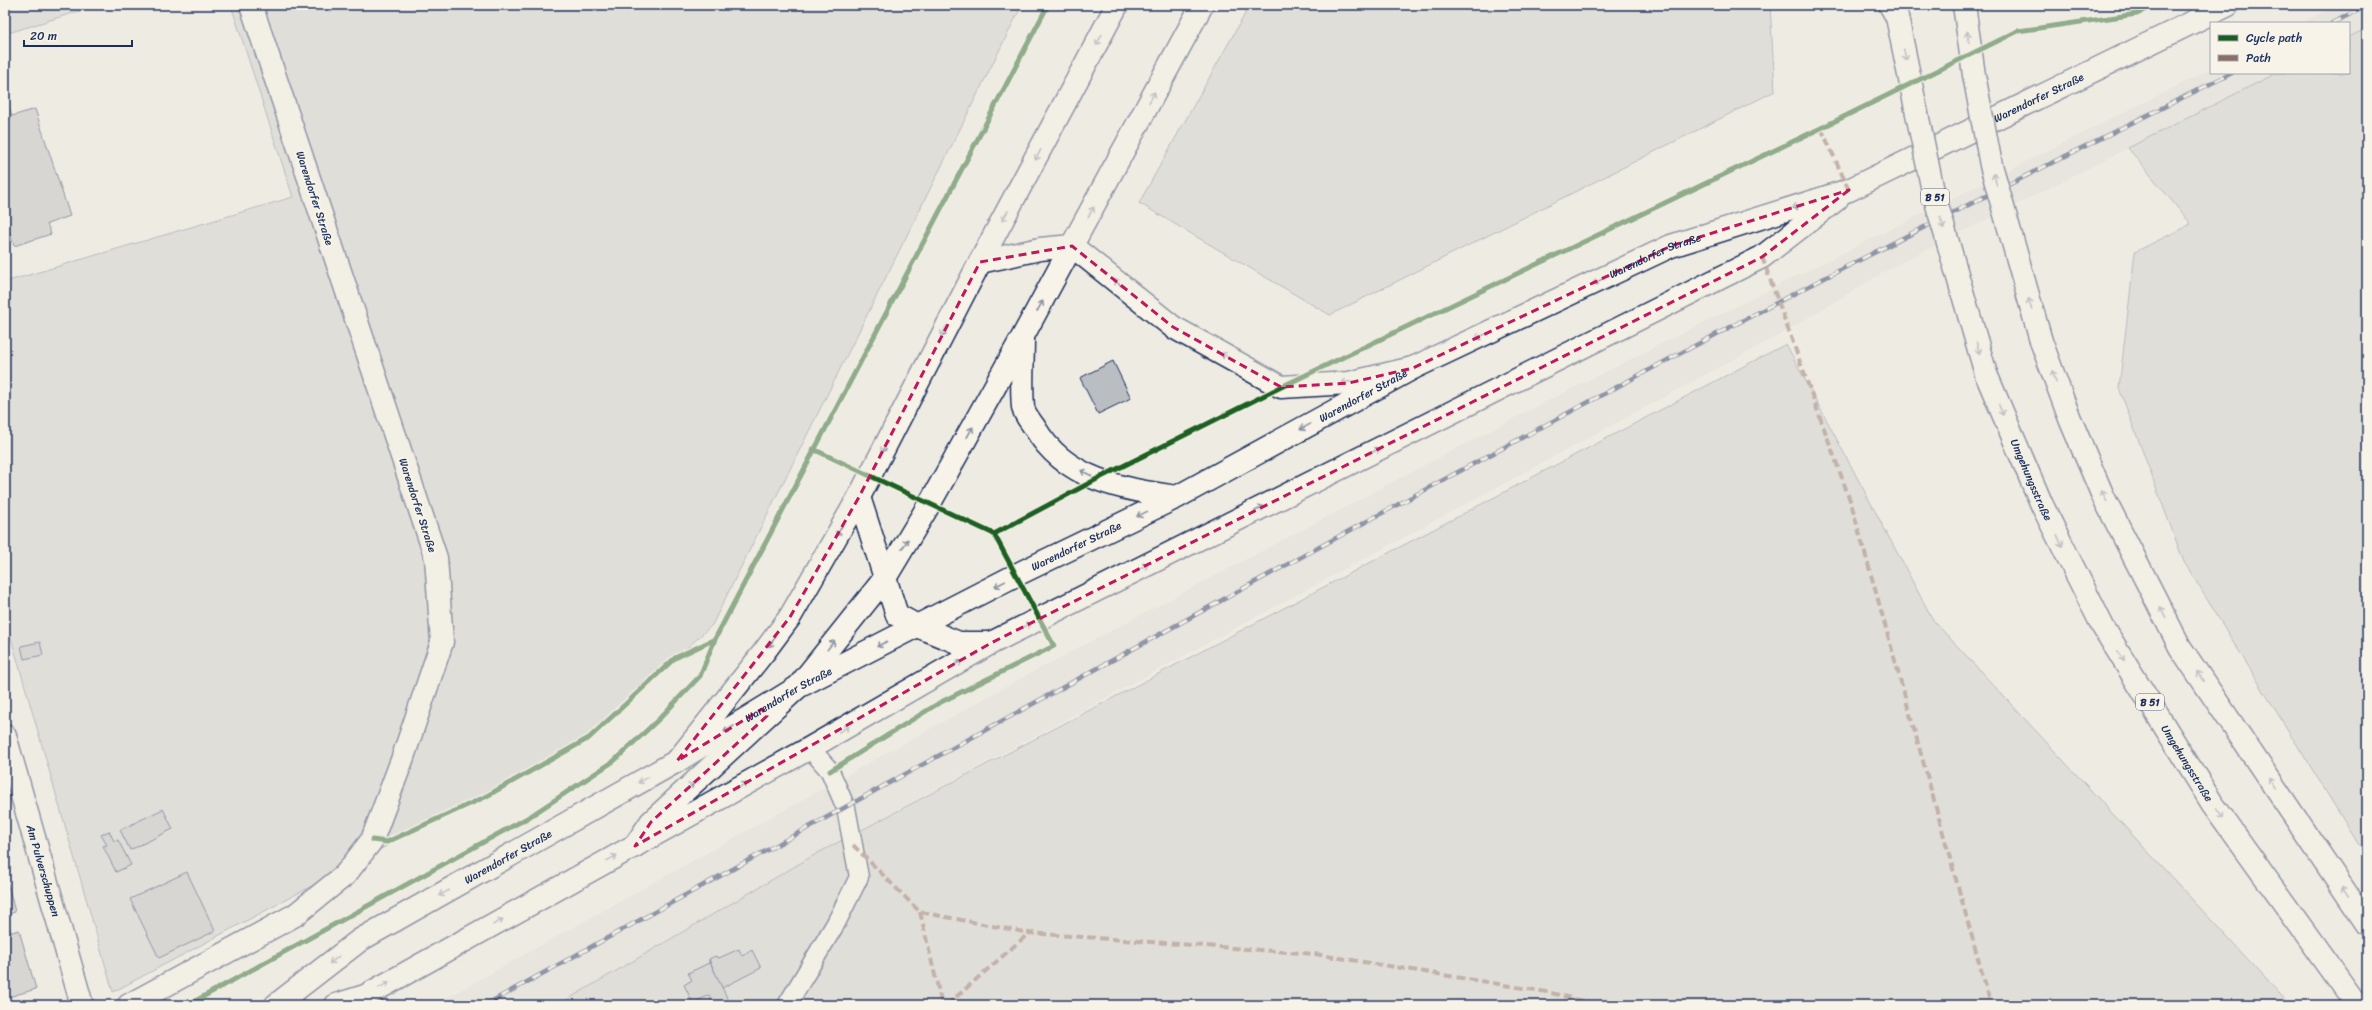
<svg xmlns="http://www.w3.org/2000/svg" width="2372" height="1010" font-family="Sriracha,sans-serif">
<rect width="100%" height="100%" fill="#eeebe2"/>
<filter id="ink" filterUnits="userSpaceOnUse"><feTurbulence type="fractalNoise" baseFrequency=".025" numOctaves="2"/><feDisplacementMap in="SourceGraphic" scale="8" xChannelSelector="R" yChannelSelector="G"/><feConvolveMatrix kernelMatrix="1 2 1 2 8 2 1 2 1" color-interpolation-filters="sRGB"/></filter>
<g filter="url(#ink)">
<g fill="#deddd8">
<polygon points="2337,5 2367,5 2367,28 2349,37 2349,23 2301,23"/>
<polygon points="2211,69 2211,73 2277,73 1894,266 1781,334 816,854 558,1005 434,1005 1027,675 1541,404"/>
</g>
<g fill="#cfcfcf" stroke="#757f96">
<polygon points="5,5 99,5 5,34"/>
<polygon points="231,5 1022,5 712,625 589,738 113,992 5,617 5,282 293,197"/>
<polygon points="1250,5 1770,5 1775,91 1330,315 1139,203"/>
<polygon points="2367,28 2367,858 2184,562 2119,388 2135,252 2191,224 2128,148 2277,73 2349,73 2349,37"/>
<polygon points="1786,344 1933,620 2290,1005 558,1005 816,854"/>
</g>
<g fill="#babdc2" stroke="#1b2f5e">
<polygon points="9,107 12,116 35,109 70,216 47,224 51,234 14,246 5,217 5,108"/>
<polygon points="1113,361 1131,398 1098,414 1080,378"/>
<polygon points="40,642 43,655 24,659 21,646"/>
<polygon points="163,809 173,829 130,850 120,830"/>
<polygon points="109,831 114,841 118,840 131,865 116,872 103,846 107,845 101,835"/>
<polygon points="187,872 215,931 159,958 130,899"/>
<polygon points="5,875 9,888 5,889"/>
<polygon points="9,888 15,912 5,915 5,889"/>
<polygon points="5,915 11,932 5,934"/>
<polygon points="19,930 36,989 5,998 5,934"/>
<polygon points="739,949 742,956 752,950 761,968 722,988 709,959 715,956 719,958"/>
<polygon points="709,960 729,1002 722,1005 714,1005 709,995 693,1003 684,985 692,980 688,973 709,963"/>
</g>
<g fill="none" stroke-linecap="round" stroke-linejoin="round">
<g stroke="#1b2f5e" stroke-width="21">
<polyline id="service" points="787,1005 836,923 859,877 846,808 830,771 810,748"/>
</g>
<g stroke="#1b2f5e" stroke-width="25">
<g id="minor">
<path id="s1" d="M5,736l77,269"/>
<polyline points="129,1005 295,915 345,875 372,840 402,760 442,642 436,558 251,5"/>
</g>
</g>
<g stroke="#1b2f5e" stroke-width="25">
<g id="secondary">
<path id="s2" d="M276,1005l84,-65 317,-179 121,-74 218,-112 161,-78 236,-129 258,-122 178,-56 379,-185"/>
<polyline points="336,1005 365,996 810,748 991,643 1762,257 1837,199"/>
</g>
</g>
<g stroke="#1b2f5e" stroke-width="25">
<g id="trunk">
<polyline points="1890,5 1897,17"/>
<polyline points="980,262 1040,249 1072,246 1173,327 1281,387 1349,383 1413,368"/>
<path d="M1023,337c0,23 -2,48 0,70 1,7 8,15 12,21 30,52 88,61 142,69"/>
<polyline points="2041,341 2070,419 2103,496 2180,647 2367,924"/>
<path id="s3" d="M1986,374l56,131 61,122 109,176 145,202"/>
<polyline points="859,497 897,615 917,626 959,643 991,643"/>
<polyline points="677,761 764,652 790,617 859,497 980,262 1117,5"/>
<polyline points="635,846 651,822 798,687 885,578 930,503 1023,336 1202,5"/>
</g>
</g>
<use href="#service" stroke="#f7f3e8" stroke-width="18"/>
<use href="#minor" stroke="#f7f3e8" stroke-width="22"/>
<use href="#secondary" stroke="#f7f3e8" stroke-width="22"/>
<use href="#trunk" stroke="#f7f3e8" stroke-width="22"/>
<g stroke="#1b2f5e" stroke-width="4.5">
<g id="rail">
<polyline points="2332,23 2367,6"/>
<path d="M485,1005c410,-224 818,-453 1232,-671 170,-90 343,-175 515,-261"/>
</g>
</g>
<use href="#rail" stroke="#f7f3e8" stroke-width="3" stroke-dasharray="9" stroke-linecap="butt"/>
<g stroke="#1b2f5e" stroke-width="25" stroke-linecap="butt">
<g id="trunk-bridge">
<polyline points="1964,5 1974,75 1991,165 2041,341"/>
<polyline points="1897,17 1933,191 1986,374"/>
</g>
</g>
<use href="#trunk-bridge" stroke="#f7f3e8" stroke-width="22"/>
<g stroke="#8d6e63" stroke-width="4" stroke-dasharray="8 4" stroke-linecap="butt">
<polyline points="1821,128 1849,190"/>
<polyline points="1762,257 1851,503 1991,1005"/>
<polyline points="853,845 920,912 1029,933 1315,954 1547,992 1599,1005"/>
<polyline points="920,912 942,1005"/>
<polyline points="947,1005 1029,933"/>
</g>
<g stroke="#f7f3e8" stroke-width="8">
<g id="cycleway">
<polyline points="813,449 994,534 1054,646 939,703 830,771"/>
<polyline points="994,534 1097,479 1281,387 1821,128 2018,31 2137,14 2155,5"/>
<polyline points="372,840 387,842 485,797 589,738 675,658 715,639"/>
<polyline points="188,1005 529,817 614,761 660,718 700,676 715,639 1048,5"/>
</g>
</g>
<use href="#cycleway" stroke="#1b5e20" stroke-width="5"/>
</g>
<defs><path id="oneway-shaft" d="M-6 0H5M1.5-3L5.5 0L1.5 3" fill="none" stroke-width="1.6" stroke-linecap="round" stroke-linejoin="round"/></defs>
<g stroke="#8991a3">
<use href="#oneway-shaft" transform="translate(1968 37) rotate(-98)"/>
<use href="#oneway-shaft" transform="translate(1099 40) rotate(118)"/>
<use href="#oneway-shaft" transform="translate(1905 55) rotate(78)"/>
<use href="#oneway-shaft" transform="translate(1152 97) rotate(-62)"/>
<use href="#oneway-shaft" transform="translate(1038 155) rotate(118)"/>
<use href="#oneway-shaft" transform="translate(1995 179) rotate(-105)"/>
<use href="#oneway-shaft" transform="translate(1798 206) rotate(162)"/>
<use href="#oneway-shaft" transform="translate(1091 212) rotate(-62)"/>
<use href="#oneway-shaft" transform="translate(1005 216) rotate(119)"/>
<use href="#oneway-shaft" transform="translate(1942 223) rotate(74)"/>
<use href="#oneway-shaft" transform="translate(1598 281) rotate(155)"/>
<use href="#oneway-shaft" transform="translate(1118 283) rotate(-141)"/>
<use href="#oneway-shaft" transform="translate(2030 304) rotate(-106)"/>
<use href="#oneway-shaft" transform="translate(1040 306) rotate(-61)"/>
<use href="#oneway-shaft" transform="translate(944 331) rotate(117)"/>
<use href="#oneway-shaft" transform="translate(1481 336) rotate(155)"/>
<use href="#oneway-shaft" transform="translate(1978 348) rotate(74)"/>
<use href="#oneway-shaft" transform="translate(1226 356) rotate(-151)"/>
<use href="#oneway-shaft" transform="translate(2054 376) rotate(-110)"/>
<use href="#oneway-shaft" transform="translate(1347 382) rotate(173)"/>
<use href="#oneway-shaft" transform="translate(2001 410) rotate(67)"/>
<use href="#oneway-shaft" transform="translate(1305 427) rotate(151)"/>
<use href="#oneway-shaft" transform="translate(970 432) rotate(-61)"/>
<use href="#oneway-shaft" transform="translate(884 447) rotate(117)"/>
<use href="#oneway-shaft" transform="translate(1375 451) rotate(-27)"/>
<use href="#oneway-shaft" transform="translate(1086 473) rotate(-153)"/>
<use href="#oneway-shaft" transform="translate(2104 496) rotate(-116)"/>
<use href="#oneway-shaft" transform="translate(1259 509) rotate(-27)"/>
<use href="#oneway-shaft" transform="translate(1142 514) rotate(154)"/>
<use href="#oneway-shaft" transform="translate(839 531) rotate(120)"/>
<use href="#oneway-shaft" transform="translate(2060 541) rotate(64)"/>
<use href="#oneway-shaft" transform="translate(905 544) rotate(-59)"/>
<use href="#oneway-shaft" transform="translate(1143 567) rotate(-27)"/>
<use href="#oneway-shaft" transform="translate(1000 584) rotate(153)"/>
<use href="#oneway-shaft" transform="translate(2163 612) rotate(-117)"/>
<use href="#oneway-shaft" transform="translate(1026 626) rotate(-27)"/>
<use href="#oneway-shaft" transform="translate(772 642) rotate(126)"/>
<use href="#oneway-shaft" transform="translate(882 644) rotate(153)"/>
<use href="#oneway-shaft" transform="translate(831 645) rotate(-51)"/>
<use href="#oneway-shaft" transform="translate(2121 656) rotate(58)"/>
<use href="#oneway-shaft" transform="translate(957 664) rotate(-31)"/>
<use href="#oneway-shaft" transform="translate(2200 676) rotate(-124)"/>
<use href="#oneway-shaft" transform="translate(729 729) rotate(149)"/>
<use href="#oneway-shaft" transform="translate(844 729) rotate(-30)"/>
<use href="#oneway-shaft" transform="translate(643 780) rotate(150)"/>
<use href="#oneway-shaft" transform="translate(2273 783) rotate(-124)"/>
<use href="#oneway-shaft" transform="translate(742 786) rotate(-29)"/>
<use href="#oneway-shaft" transform="translate(689 787) rotate(-43)"/>
<use href="#oneway-shaft" transform="translate(2220 813) rotate(55)"/>
<use href="#oneway-shaft" transform="translate(612 858) rotate(-29)"/>
<use href="#oneway-shaft" transform="translate(2345 891) rotate(-124)"/>
<use href="#oneway-shaft" transform="translate(444 893) rotate(151)"/>
<use href="#oneway-shaft" transform="translate(498 922) rotate(-29)"/>
<use href="#oneway-shaft" transform="translate(334 960) rotate(142)"/>
<use href="#oneway-shaft" transform="translate(384 985) rotate(-29)"/>
</g>
</g>
<path d="M0 0H2372V1010H0ZM1849,190l-87,67 -771,386 -356,203 16,-24 116,-106 -5,-7 -85,52 113,-144 69,-120 121,-235 92,-16 101,81 108,60 68,-4 64,-15 258,-122z" fill="#eeebe2" fill-opacity=".55" fill-rule="evenodd"/>
<path fill="none" stroke="#c2185b" stroke-width="3" stroke-dasharray="8 5" stroke-linejoin="round" d="M1849,190l-87,67 -771,386 -356,203 16,-24 116,-106 -5,-7 -85,52 113,-144 69,-120 121,-235 92,-16 101,81 108,60 68,-4 64,-15 258,-122z"/>
<g text-anchor="middle" stroke-width="4" stroke-linejoin="round" paint-order="stroke">
<g fill="#f7f3e8" stroke="#5d6a87" stroke-width="1">
<rect x="1921" y="189" width="28" height="16" rx="3"/>
<rect x="2136" y="694" width="28" height="16" rx="3"/>
</g>
<g font-size="10" font-weight="bold" fill="#1b2f5e">
<text x="1935" y="201">B 51</text>
<text x="2150" y="706">B 51</text>
</g>
<g font-size="11" fill="#1b2f5e" stroke="#f7f3e8">
<text dy="4" stroke="none"><textPath href="#s2" startOffset="1988">Warendorfer Straße</textPath></text>
<text transform="translate(315 198) rotate(72)" y="4">Warendorfer Straße</text>
<text dy="4" stroke="none"><textPath href="#s2" startOffset="1572">Warendorfer Straße</textPath></text>
<text dy="4" stroke="none"><textPath href="#s2" startOffset="1248">Warendorfer Straße</textPath></text>
<text dy="4" stroke="none"><textPath href="#s3" startOffset="115">Umgehungsstraße</textPath></text>
<text transform="translate(418 505) rotate(72)" y="4">Warendorfer Straße</text>
<text dy="4" stroke="none"><textPath href="#s2" startOffset="924">Warendorfer Straße</textPath></text>
<text dy="4" stroke="none"><textPath href="#s2" startOffset="600">Warendorfer Straße</textPath></text>
<text dy="4" stroke="none"><textPath href="#s3" startOffset="439">Umgehungsstraße</textPath></text>
<text dy="4" stroke="none"><textPath href="#s2" startOffset="276">Warendorfer Straße</textPath></text>
<text dy="4" stroke="none"><textPath href="#s1" startOffset="140">Am Pulverschuppen</textPath></text>
</g>
</g>
<rect width="2372" height="1010" fill="none" stroke="#f7f3e8" stroke-width="20"/>
<rect x="10" y="10" width="2352" height="990" fill="none" stroke="#1b2f5e" stroke-width="1.5" filter="url(#ink)"/>
<rect x="2210" y="22" width="140" height="52" fill="#f7f3e8" stroke="#9fa5b1"/>
<rect x="2218" y="35" width="20" height="6" fill="#1b5e20" stroke="#9fa5b1"/>
<text x="2246" y="42" font-size="12" fill="#1b2f5e">Cycle path</text>
<rect x="2218" y="55" width="20" height="6" fill="#8d6e63" stroke="#9fa5b1"/>
<text x="2246" y="62" font-size="12" fill="#1b2f5e">Path</text>
<path d="M24 40v6h108v-6" fill="none" stroke="#1b2f5e" stroke-width="2"/>
<text x="30" y="40" font-size="12" fill="#1b2f5e" stroke="#f7f3e8" stroke-width="3" paint-order="stroke">20 m</text>
</svg>
